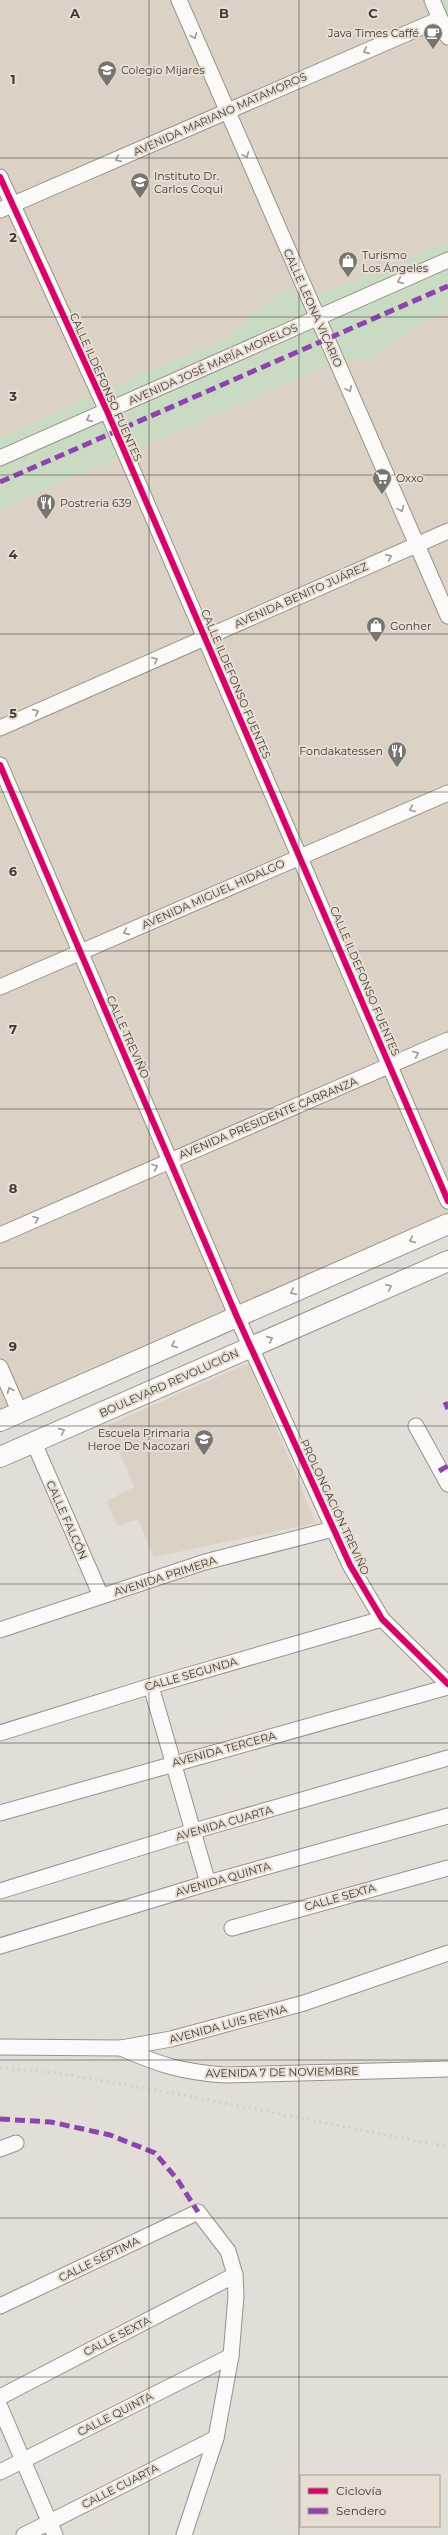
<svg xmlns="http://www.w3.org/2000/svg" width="448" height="2535" font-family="Montserrat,sans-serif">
<rect width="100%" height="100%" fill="#e2ddd7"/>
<g fill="#dbd2c5">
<polygon points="0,0 448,0 448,1231 0,1425"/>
<polygon points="249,1363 316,1523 154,1557 138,1519 117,1526 107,1501 134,1487 108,1425"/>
</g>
<g fill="#c9dbc2">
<polygon points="433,0 448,0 448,36"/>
<polygon points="448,242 448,310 418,324 369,360 339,361 0,509 0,438 106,389 222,342 281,290 322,294"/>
</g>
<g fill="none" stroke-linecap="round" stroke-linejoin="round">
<g stroke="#96928e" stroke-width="17">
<g id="minor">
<polyline points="179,0 448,616"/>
<polyline points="432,0 448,37"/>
<polyline points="0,177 107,411 448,1201"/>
<polyline points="0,210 440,19"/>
<polyline points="0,458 448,260"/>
<polyline points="0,728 448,531"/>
<polyline points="0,765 237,1317 350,1565 382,1619 448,1684"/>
<polyline points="0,987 448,793"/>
<polyline points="0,1235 448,1040"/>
<polyline points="0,1367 20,1413"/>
<polyline points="416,1426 448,1484"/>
<polyline points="34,1443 101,1596"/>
<polyline points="0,1630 205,1562 333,1529"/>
<polyline points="151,1686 208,1883"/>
<polyline points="0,1733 151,1686 382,1619"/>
<polyline points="0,1813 448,1687"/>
<polyline points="0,1891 194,1831 448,1758"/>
<polyline points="232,1928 448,1868"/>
<polyline points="0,1946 208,1883 448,1816"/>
<polyline points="0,2047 121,2048 171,2039 304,2003 448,1953"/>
<path d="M121,2048c39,17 61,24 104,27l223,-6"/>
<polyline points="0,2149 16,2143"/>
<polyline points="0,2306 198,2212 228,2251 235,2275 236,2296 231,2356 216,2438 184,2535"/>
<polyline points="0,2397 235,2275"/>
<polyline points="0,2407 55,2535"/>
<polyline points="0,2472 231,2356"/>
<polyline points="24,2535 216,2438"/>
</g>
</g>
<g stroke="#96928e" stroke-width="22">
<g id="major">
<polyline points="0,1421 448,1224"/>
<polyline points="0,1457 448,1261"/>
</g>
</g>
<use href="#minor" stroke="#fbfaf9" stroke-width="15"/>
<use href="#major" stroke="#fbfaf9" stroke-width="20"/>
<polyline stroke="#d2d0ce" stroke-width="3" stroke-dasharray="2 4" stroke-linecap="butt" points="0,2068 57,2073 173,2093 448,2147"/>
<g stroke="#8e44ad" stroke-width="5" stroke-dasharray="10 5" stroke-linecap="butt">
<polyline points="0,482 448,286"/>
<polyline points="445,1402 448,1409"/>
<polyline points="439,1471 448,1466"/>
<polyline points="0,2119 51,2122 110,2135 155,2153 177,2179 198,2212"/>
</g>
<g stroke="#e7ddd2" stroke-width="8">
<g id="cycleway">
<polyline points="0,177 107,411 448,1201"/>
<polyline points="0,765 237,1317 350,1565 382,1619 448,1684"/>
</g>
</g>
<use href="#cycleway" stroke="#d6006c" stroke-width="6"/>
</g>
<defs><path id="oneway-chevron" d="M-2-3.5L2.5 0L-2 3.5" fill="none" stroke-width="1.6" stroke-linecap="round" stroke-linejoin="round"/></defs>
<g stroke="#9d9a98">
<use href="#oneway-chevron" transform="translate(194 36) rotate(66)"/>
<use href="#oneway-chevron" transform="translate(366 51) rotate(156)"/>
<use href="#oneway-chevron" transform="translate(246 155) rotate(66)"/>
<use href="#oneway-chevron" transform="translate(118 159) rotate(156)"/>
<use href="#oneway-chevron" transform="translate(400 281) rotate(156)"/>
<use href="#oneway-chevron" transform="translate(349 389) rotate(66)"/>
<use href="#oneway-chevron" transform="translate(89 419) rotate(156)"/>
<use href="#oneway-chevron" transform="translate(401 509) rotate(66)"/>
<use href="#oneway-chevron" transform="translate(389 557) rotate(-24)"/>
<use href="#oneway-chevron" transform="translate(155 660) rotate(-24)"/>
<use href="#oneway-chevron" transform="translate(36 712) rotate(-24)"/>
<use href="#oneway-chevron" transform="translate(412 809) rotate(157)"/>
<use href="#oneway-chevron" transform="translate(126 932) rotate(156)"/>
<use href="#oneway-chevron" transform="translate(416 1054) rotate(-23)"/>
<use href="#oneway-chevron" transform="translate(155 1167) rotate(-23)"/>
<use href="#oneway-chevron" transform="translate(36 1219) rotate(-23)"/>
<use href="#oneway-chevron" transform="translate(412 1240) rotate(156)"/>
<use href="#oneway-chevron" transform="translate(389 1287) rotate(-24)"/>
<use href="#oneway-chevron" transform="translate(293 1292) rotate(156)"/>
<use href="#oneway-chevron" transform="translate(270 1339) rotate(-24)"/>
<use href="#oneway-chevron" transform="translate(174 1345) rotate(156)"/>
<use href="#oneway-chevron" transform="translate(10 1390) rotate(-113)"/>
<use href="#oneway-chevron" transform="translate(62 1431) rotate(-24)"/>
</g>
<path fill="none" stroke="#3f3b37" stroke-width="1" stroke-opacity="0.55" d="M149,0v2535M299,0v2535M0,158h448M0,317h448M0,475h448M0,634h448M0,792h448M0,951h448M0,1109h448M0,1268h448M0,1426h448M0,1584h448M0,1743h448M0,1901h448M0,2060h448M0,2218h448M0,2377h448"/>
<defs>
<g id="cafe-pin" transform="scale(1)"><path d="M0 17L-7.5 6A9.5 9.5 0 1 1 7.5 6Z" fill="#78746f" stroke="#e7ddd2"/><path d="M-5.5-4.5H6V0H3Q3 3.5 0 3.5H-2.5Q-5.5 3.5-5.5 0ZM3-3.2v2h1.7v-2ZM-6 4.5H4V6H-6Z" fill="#fff"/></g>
<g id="school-pin" transform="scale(1)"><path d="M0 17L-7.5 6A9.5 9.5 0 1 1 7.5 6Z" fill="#78746f" stroke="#e7ddd2"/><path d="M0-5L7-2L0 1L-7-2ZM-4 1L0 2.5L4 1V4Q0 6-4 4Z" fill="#fff"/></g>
<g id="university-pin" transform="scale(1)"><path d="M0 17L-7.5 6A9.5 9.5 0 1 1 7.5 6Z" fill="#78746f" stroke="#e7ddd2"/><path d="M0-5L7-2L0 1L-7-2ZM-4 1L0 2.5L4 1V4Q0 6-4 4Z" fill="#fff"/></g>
<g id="shop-pin" transform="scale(1)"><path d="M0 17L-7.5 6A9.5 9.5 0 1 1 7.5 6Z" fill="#78746f" stroke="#e7ddd2"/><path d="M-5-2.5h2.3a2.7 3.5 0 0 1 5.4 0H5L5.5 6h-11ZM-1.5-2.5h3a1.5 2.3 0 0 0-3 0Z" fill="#fff"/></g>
<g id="supermarket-pin" transform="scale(1)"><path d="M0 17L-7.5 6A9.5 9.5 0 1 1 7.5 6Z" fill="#78746f" stroke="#e7ddd2"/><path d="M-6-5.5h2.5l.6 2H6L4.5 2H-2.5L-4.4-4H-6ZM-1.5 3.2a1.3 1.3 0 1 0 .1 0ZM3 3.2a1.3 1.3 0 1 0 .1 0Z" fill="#fff"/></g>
<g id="restaurant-pin" transform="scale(1)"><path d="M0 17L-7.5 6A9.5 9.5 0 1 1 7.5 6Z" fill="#78746f" stroke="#e7ddd2"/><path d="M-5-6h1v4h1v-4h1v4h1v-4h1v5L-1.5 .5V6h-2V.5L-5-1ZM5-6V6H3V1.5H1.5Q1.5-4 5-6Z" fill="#fff"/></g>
</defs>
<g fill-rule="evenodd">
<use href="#cafe-pin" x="433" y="33"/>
<use href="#school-pin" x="107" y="70"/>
<use href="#university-pin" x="140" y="182"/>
<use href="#shop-pin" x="348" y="261"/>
<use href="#supermarket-pin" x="382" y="478"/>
<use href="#restaurant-pin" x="46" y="503"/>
<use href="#shop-pin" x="376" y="626"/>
<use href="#restaurant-pin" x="397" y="751"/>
<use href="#school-pin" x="204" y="1439"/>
</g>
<g text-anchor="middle" stroke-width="4" stroke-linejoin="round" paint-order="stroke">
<g font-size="11" fill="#3f3b37" stroke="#e7ddd2" text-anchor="start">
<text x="419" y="37" text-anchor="end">Java Times Caffé</text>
<text x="121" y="74">Colegio Mijares</text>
<text x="154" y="180">Instituto Dr.<tspan x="154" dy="13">Carlos Coqui</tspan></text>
<text x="362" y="259">Turismo<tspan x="362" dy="13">Los Ángeles</tspan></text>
<text x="396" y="482">Oxxo</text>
<text x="60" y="507">Postreria 639</text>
<text x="390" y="630">Gonher</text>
<text x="383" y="755" text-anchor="end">Fondakatessen</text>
<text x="190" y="1437" text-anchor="end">Escuela Primaria<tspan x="190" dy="13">Heroe De Nacozari</tspan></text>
</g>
<g font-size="11" fill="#3f3b37" stroke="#e7ddd2">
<text transform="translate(220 114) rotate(-24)" y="4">AVENIDA MARIANO MATAMOROS</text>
<text transform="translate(313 308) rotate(66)" y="4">CALLE LEONA VICARIO</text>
<text transform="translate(213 364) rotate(-24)" y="4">AVENIDA JOSÉ MARÍA MORELOS</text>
<text transform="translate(106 387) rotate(66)" y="4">CALLE ILDEFONSO FUENTES</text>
<text transform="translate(301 595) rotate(-24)" y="4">AVENIDA BENITO JUÁREZ</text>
<text transform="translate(236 684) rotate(67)" y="4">CALLE ILDEFONSO FUENTES</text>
<text transform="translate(213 894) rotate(-24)" y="4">AVENIDA MIGUEL HIDALGO</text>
<text transform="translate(365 981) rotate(67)" y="4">CALLE ILDEFONSO FUENTES</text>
<text transform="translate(128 1037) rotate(66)" y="4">CALLE TREVIÑO</text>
<text transform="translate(268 1118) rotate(-23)" y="4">AVENIDA PRESIDENTE CARRANZA</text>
<text transform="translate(169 1383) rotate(-24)" y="4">BOULEVARD REVOLUCIÓN</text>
<text transform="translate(335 1507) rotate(65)" y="4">PROLONGACIÓN TREVIÑO</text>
<text transform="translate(67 1520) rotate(66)" y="4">CALLE FALCÓN</text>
<text transform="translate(165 1576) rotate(-18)" y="4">AVENIDA PRIMERA</text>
<text transform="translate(191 1674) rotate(-16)" y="4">CALLE SEGUNDA</text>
<text transform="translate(224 1749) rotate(-15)" y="4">AVENIDA TERCERA</text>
<text transform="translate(224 1823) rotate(-16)" y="4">AVENIDA CUARTA</text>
<text transform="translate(223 1879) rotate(-16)" y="4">AVENIDA QUINTA</text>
<text transform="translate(340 1897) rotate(-16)" y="4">CALLE SEXTA</text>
<text transform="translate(228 2024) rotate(-15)" y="4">AVENIDA LUIS REYNA</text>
<text transform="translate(282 2072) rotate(-1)" y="4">AVENIDA 7 DE NOVIEMBRE</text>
<text transform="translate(99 2259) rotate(-26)" y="4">CALLE SÉPTIMA</text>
<text transform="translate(117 2336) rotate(-27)" y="4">CALLE SEXTA</text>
<text transform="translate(115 2414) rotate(-27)" y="4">CALLE QUINTA</text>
<text transform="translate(120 2486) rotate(-27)" y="4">CALLE CUARTA</text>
</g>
</g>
<g font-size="13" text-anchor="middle" font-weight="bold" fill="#3f3b37" stroke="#e7ddd2" stroke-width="4" stroke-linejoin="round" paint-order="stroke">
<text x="75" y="18">A</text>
<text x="224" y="18">B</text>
<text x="373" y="18">C</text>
<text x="13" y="84">1</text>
<text x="13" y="242">2</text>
<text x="13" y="401">3</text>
<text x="13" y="559">4</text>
<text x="13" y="718">5</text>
<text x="13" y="876">6</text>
<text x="13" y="1034">7</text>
<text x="13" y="1193">8</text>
<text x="13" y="1351">9</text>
</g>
<rect x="300" y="2475" width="140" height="52" fill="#e7ddd2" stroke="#a49c94"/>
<rect x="308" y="2488" width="20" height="6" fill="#d6006c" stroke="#a49c94"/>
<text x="336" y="2495" font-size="12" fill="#3f3b37">Ciclovía</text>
<rect x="308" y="2508" width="20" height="6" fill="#8e44ad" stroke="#a49c94"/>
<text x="336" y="2515" font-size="12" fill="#3f3b37">Sendero</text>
</svg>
